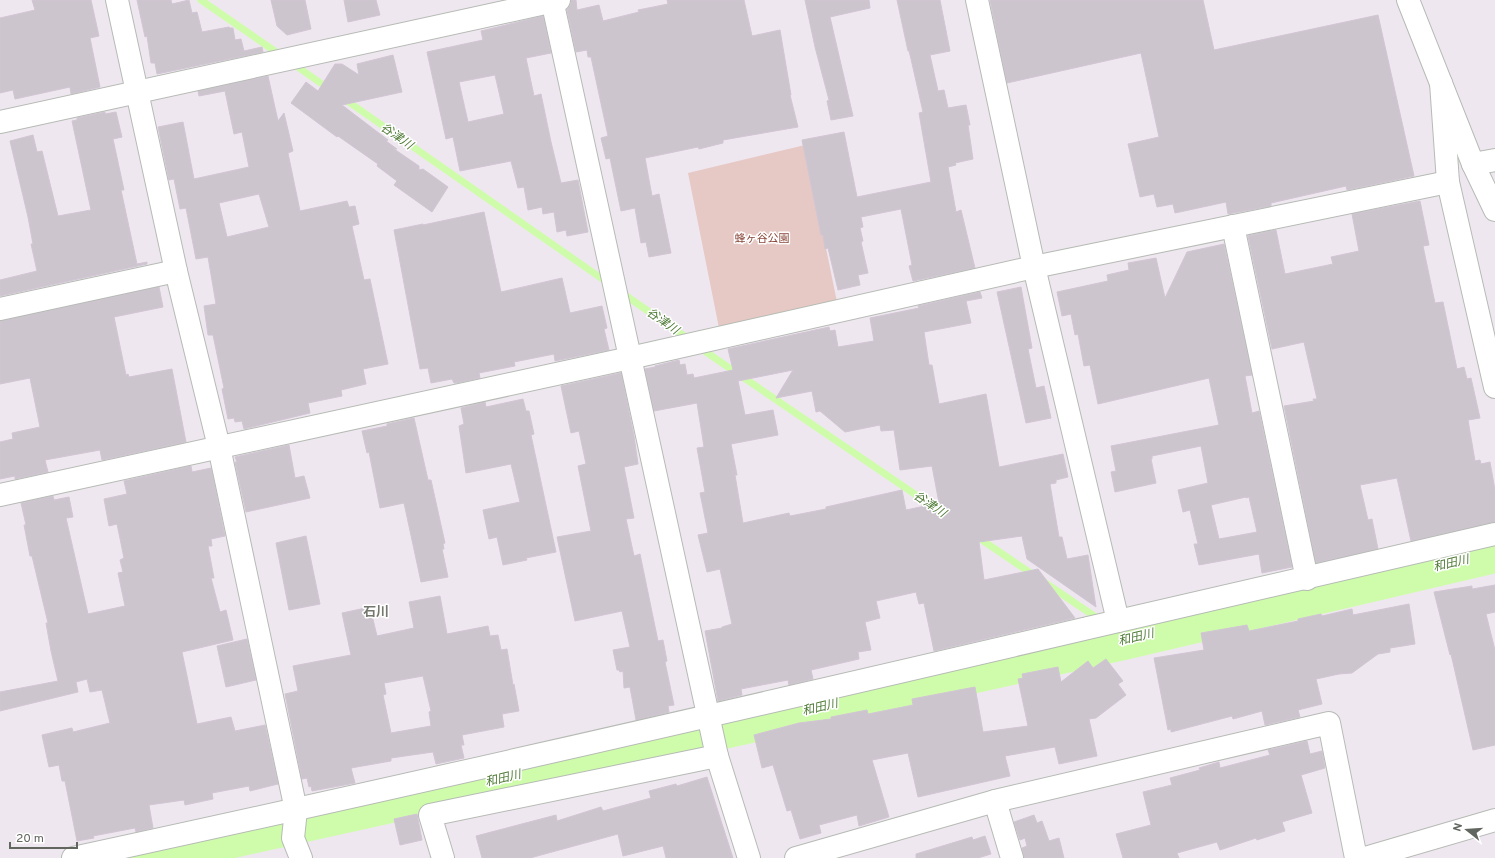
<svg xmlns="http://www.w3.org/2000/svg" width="1495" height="858" font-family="Overpass,'Noto Sans JP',sans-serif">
<rect width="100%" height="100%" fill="#efe7f0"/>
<polygon fill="#e6c9c5" points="805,145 837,302 719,328 688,173"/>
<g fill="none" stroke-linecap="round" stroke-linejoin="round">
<g stroke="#cffcab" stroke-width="7">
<polyline points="201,0 282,56"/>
<polyline points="292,63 329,89"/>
<polyline points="343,98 608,283"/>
<polyline points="622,293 690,340"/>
<polyline points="700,348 938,510"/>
<polyline points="976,536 1035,576"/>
<polyline points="1044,582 1100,620"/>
<polyline points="1110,627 1128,639"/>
</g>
<polyline stroke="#cffcab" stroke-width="40" points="143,858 1128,639 1495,553"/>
</g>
<g fill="#ccc5ce" stroke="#d2c5d4" fill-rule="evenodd">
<polygon points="32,0 91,0 99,36 90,38 100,87 71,94 70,87 15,99 13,90 0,93 0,18 35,10"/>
<polygon points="137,0 171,0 172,4 189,0 192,13 197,12 202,32 229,27 230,28 233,28 235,40 241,39 244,51 262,47 263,52 157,74 155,63 151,63 147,36 145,37"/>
<polygon points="271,0 305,0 311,29 287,35 277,26"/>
<polygon points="344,0 376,0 380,15 348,22"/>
<polygon points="571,0 576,0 577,10 599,5 603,21 639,12 638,10 668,4 667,0 744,0 752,36 780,30 791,95 790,95 798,127 723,140 723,143 699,149 698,147 645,158 652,196 659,194 671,253 649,257 646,242 641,243 635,208 621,211 610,158 606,159 601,138 608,136 591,57 588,57 587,50 576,52 567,10 571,4"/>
<polygon points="805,0 869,0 870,8 830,17 853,116 831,120 827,101 829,100 815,47"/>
<polygon points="897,0 940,0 950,51 930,55 938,91 944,90 948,108 966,105 970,125 968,125 973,159 955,163 956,165 948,167 956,212 961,210 975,268 913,281 909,266 912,265 901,209 861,217 863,227 860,228 863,241 861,242 868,273 858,275 860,285 838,290 828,248 825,249 823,235 821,235 802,140 844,132 857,197 931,182 919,113 923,112 911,59 909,51 908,51"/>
<polygon points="990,0 1203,0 1214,50 1378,15 1414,176 1347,190 1346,186 1271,203 1271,206 1228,214 1226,202 1175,213 1173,204 1157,207 1154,194 1140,197 1128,144 1159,137 1141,53 1007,83"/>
<path d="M543,16l8,37 -25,5 8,38 7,-2 10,48 10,41 17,-3 10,52 -21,4 -1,-6 -9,2 -3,-20 -11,2 -1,-7 -14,3 -4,-23 -6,1 -7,-27 -51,10 -7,-34 -7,2 -19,-87 56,-12 -2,-9zM495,75l9,39 -36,8 -9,-40z"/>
<polygon points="393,55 402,92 342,105 388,140 386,141 397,149 394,149 419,166 419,170 423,169 448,187 432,212 394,185 397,181 377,166 378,164 338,136 337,137 291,103 306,82 318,91 335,64 342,64 359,75 357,64"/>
<path d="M268,76l10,45 6,-8 9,38 -5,2 12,58 47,-10 2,6 6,-1 4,18 -7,2 12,54 6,-1 18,85 -25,5 3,15 -25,6 1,6 -34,7 2,10 -66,16 -2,-8 -7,1 -1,-4 -6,1 -6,-30 2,-1 -11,-53h-5l-4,-29 12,-2 -8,-47 -12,2 -10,-51 -6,1 -6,-30 -5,1 -11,-53 25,-5 11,57 55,-12 -7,-35 -8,2 -9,-43 -26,5 -1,-5zM259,194l10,33 -42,10 -8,-34z"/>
<polygon points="105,112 105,114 116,112 122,137 113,139 124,190 121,190 137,264 147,262 147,264 0,296 0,280 37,271 31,244 33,244 28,217 10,141 33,135 37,152 42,151 58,216 91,210 72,121 77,120 77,118"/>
<polygon points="1420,201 1429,245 1423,246 1435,303 1443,302 1457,369 1464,367 1467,379 1471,378 1480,418 1468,420 1475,461 1480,460 1481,464 1490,462 1495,490 1495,522 1411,541 1397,478 1360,485 1368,520 1372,519 1378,549 1316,563 1284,406 1314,401 1313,399 1317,399 1304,342 1272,349 1248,236 1276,230 1285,274 1333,264 1331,257 1359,251 1352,214"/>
<polygon points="484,212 501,292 562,278 570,313 602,306 607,328 604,329 609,350 555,361 554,354 514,362 515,366 479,373 480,378 456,383 454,383 452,379 431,383 428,368 420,369 394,230 423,224 423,225"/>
<path d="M1224,244l28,131 -7,1 7,37 7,-2 33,156 -30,6 -3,-19 -60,11 -5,-21h4l-8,-34 -7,2 -5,-22 30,-7 -7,-37 -49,10v3h-1l5,24 -41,9 -4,-20 5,-1 -5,-25 108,-21 -10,-47 -111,26 -8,-39 -6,1 -6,-32 -3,1 -4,-21 -9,2 -5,-24 51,-11 -1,-6 22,-5 -1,-7 28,-5 9,40 22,-46zM1246,497v1l3,-1 8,35 -38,7 -8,-34z"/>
<polygon points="159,287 163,307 114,317 126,375 128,374 129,377 172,369 186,442 102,460 100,450 45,460 48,472 15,479 15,476 0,479 0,442 13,439 12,433 40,427 30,378 0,384 0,321"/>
<polygon points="1021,287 1032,348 1028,349 1036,388 1044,386 1051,418 1026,423 997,292"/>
<path d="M980,292l2,6 -16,3 5,22 -47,9 5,33h3l7,39 47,-10 13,73 64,-13 5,23 -12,3v3l-6,1 9,53h3l5,22 21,-4 8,52 -69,-48 -5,-23 -43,6 5,38 54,-11 37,49 -141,33 -10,-48 -5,1 -3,-12 -40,9 4,17 -15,4 6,28 -13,2 1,7 -48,11 2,9 -24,6 -1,-5 -47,9 1,6 -24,6 -13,-70 17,-3v-1l10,-3 -12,-55 -13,3 -9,-37 10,-2 -8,-40 5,-1 -8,-44 7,-1 -7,-44 -43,8 -9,-42 10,-2v-1l24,-6 1,5 5,-1 2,11 6,-1 1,4 39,-8 -5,-21 101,-22 1,4 5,-1 3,17 36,-6 -4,-23 49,-10 -1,-2zM793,370l-17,28 36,-7 4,21 4,-1 25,21 35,-7 1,6 13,-1 6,40 32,-4 7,37 -33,7 -4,-20 -76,17v2l-36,7 -1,-3 -46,10 -8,-48h2l-6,-31 47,-9 -5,-25 -28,5 -7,-34z"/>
<polygon points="621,373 634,436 638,464 624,467 634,518 626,519 634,556 640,554 658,641 663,640 667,661 665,662 674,705 668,706 669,712 636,720 630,687 624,688 623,671 620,672 619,670 617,670 613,650 630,647 622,611 575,621 557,537 591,531 578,466 586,464 579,431 571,433 561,386"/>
<polygon points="523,399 526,411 529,411 534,434 531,435 556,552 526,558 527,560 503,565 497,537 489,539 483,510 520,502 511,464 466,473 459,426 464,424 461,408 485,402 486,407"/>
<polygon points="414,418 428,480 431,480 445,543 443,544 444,549 442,549 448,577 421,582 404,503 380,508 369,452 367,453 362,431 387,426 387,424"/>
<polygon points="289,445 295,478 304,476 310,498 246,512 235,462 237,462 235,457"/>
<polygon points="191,466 192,472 211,468 225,536 211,539 212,546 208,546 214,578 211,578 220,612 226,610 233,640 182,652 197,724 231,717 235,731 265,725 278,784 250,791 249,786 212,793 213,799 185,805 184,800 149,805 153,828 136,832 135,828 93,836 94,838 77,841 65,781 62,781 59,765 49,767 42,735 72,728 73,732 110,723 102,690 90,692 87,679 76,682 78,692 0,711 0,692 58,681 51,651 46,623 48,623 32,556 30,556 24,525 26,525 21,503 53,496 54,500 69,497 73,517 66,518 88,614 125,606 118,573 123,572 120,560 124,558 117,524 109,526 104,499 127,494 124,481"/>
<polygon points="306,536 320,604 289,610 276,543"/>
<polygon points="1495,585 1495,612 1486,614 1495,650 1495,745 1473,750 1451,654 1450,655 1434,592 1472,586 1472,589"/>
<path d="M440,596l7,38 41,-8 2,10 8,-1 3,15 6,-1 6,36 1,-1 5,27 -17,3 2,13 -42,8 2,10h-3l3,13 -28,6 -3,-12 -42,6v3l-40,7 4,15 -43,8 -1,-5 -2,1 -2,-9 -5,1 -17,-85 13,-3 -5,-25 58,-11 -9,-42 28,-6 7,29 37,-8 -5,-26zM423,676l8,35 -2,1 2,14 -40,7 -8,-38 3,-1 -2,-11z"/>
<polygon points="1409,604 1415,644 1390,648 1390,652 1378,654 1352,673 1339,674 1316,679 1322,704 1298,710 1300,717 1265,725 1262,711 1233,719 1232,716 1171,732 1171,729 1168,730 1154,658 1204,650 1201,633 1247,625 1249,631 1298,621 1298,619 1321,614 1322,616 1352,609 1353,615"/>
<polygon points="247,639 256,680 226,687 217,646"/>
<polygon points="1106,659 1123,681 1118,684 1126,695 1096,718 1089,719 1097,756 1059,764 1055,747 1005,756 1010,776 918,797 908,753 872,760 889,817 859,826 857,815 819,825 821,833 800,839 791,810 787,811 773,765 762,768 754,735 799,723 831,719 831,717 867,710 868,714 913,705 912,699 975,687 983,732 1028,726 1018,679 1023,678 1022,674 1058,667 1061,682 1088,661 1093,668"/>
<polygon points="1307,741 1310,754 1322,751 1325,768 1301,775 1312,813 1282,822 1285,831 1257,840 1256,838 1220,850 1217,842 1177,853 1179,858 1123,858 1116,834 1151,825 1143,792 1172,785 1170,778 1200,770 1199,768 1219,762 1220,768 1270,755 1268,750"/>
<polygon points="707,777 733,858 666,858 663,846 623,856 618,834 530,858 482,858 476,836 556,815 557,821 601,807 603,811 651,798 649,791 676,784 677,786"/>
<polygon points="417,814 422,840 400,845 394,819"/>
<polygon points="1034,815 1037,823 1042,821 1049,841 1059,838 1064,858 1024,858 1022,848 1027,846 1025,838 1020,840 1014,822"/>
<polygon points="985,836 991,854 978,858 916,858 916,854 972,837 973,840"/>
</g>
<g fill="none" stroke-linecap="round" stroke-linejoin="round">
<g stroke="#b6bbb4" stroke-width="24">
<g id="minor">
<polyline points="117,0 176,271 219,447 296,810 293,838 301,858"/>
<polyline points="552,0 717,756 749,858"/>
<polyline points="977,0 1034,267 1118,621"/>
<polyline points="1408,0 1473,164 1495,210"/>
<polyline points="1441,83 1448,182 1495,387"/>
<polyline points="0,122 559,0"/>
<polyline points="1473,164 1495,160"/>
<polyline points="1233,226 1307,579"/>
<polyline points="0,309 176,271"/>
<polyline points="0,495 630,358 1034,267 1448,182"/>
<polyline points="995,801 1012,858"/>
<path d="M73,858c339,-73 677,-151 1015,-230 136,-31 272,-62 407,-94"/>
<polyline points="443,858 430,815 717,756"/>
<polyline points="796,858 995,801 1329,723 1356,858"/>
<polyline points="1365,858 1495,820"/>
</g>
</g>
<use href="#minor" stroke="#fff" stroke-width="22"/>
</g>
<g text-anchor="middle" stroke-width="3" stroke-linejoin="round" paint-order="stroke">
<g font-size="11" fill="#89473a" stroke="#fff">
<text x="762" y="242">蜂ヶ谷公園</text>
</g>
<g font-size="12" font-style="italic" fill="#4e7a35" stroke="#fff">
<text transform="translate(397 136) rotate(35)" y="4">谷津川</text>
<text transform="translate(663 321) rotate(35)" y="4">谷津川</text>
<text transform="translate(930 504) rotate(34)" y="4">谷津川</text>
<text transform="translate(1451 563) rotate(-13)" y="4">和田川</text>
<text transform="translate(1136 637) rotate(-13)" y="4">和田川</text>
<text transform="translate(820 707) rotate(-13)" y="4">和田川</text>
<text transform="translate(503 778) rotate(-13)" y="4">和田川</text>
</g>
<g font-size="13" font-weight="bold" fill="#73786f" stroke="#fff">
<text x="376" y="616">石川</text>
</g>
</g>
<g transform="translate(1467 830) rotate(287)" stroke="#ffffff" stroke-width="3" paint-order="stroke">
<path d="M0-3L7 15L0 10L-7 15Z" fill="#61665e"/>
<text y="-6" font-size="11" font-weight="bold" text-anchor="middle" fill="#61665e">N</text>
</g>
<path d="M10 842v6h67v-6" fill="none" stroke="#61665e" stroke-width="2"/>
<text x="16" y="842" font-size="12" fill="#61665e" stroke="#ffffff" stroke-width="3" paint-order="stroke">20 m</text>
</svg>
